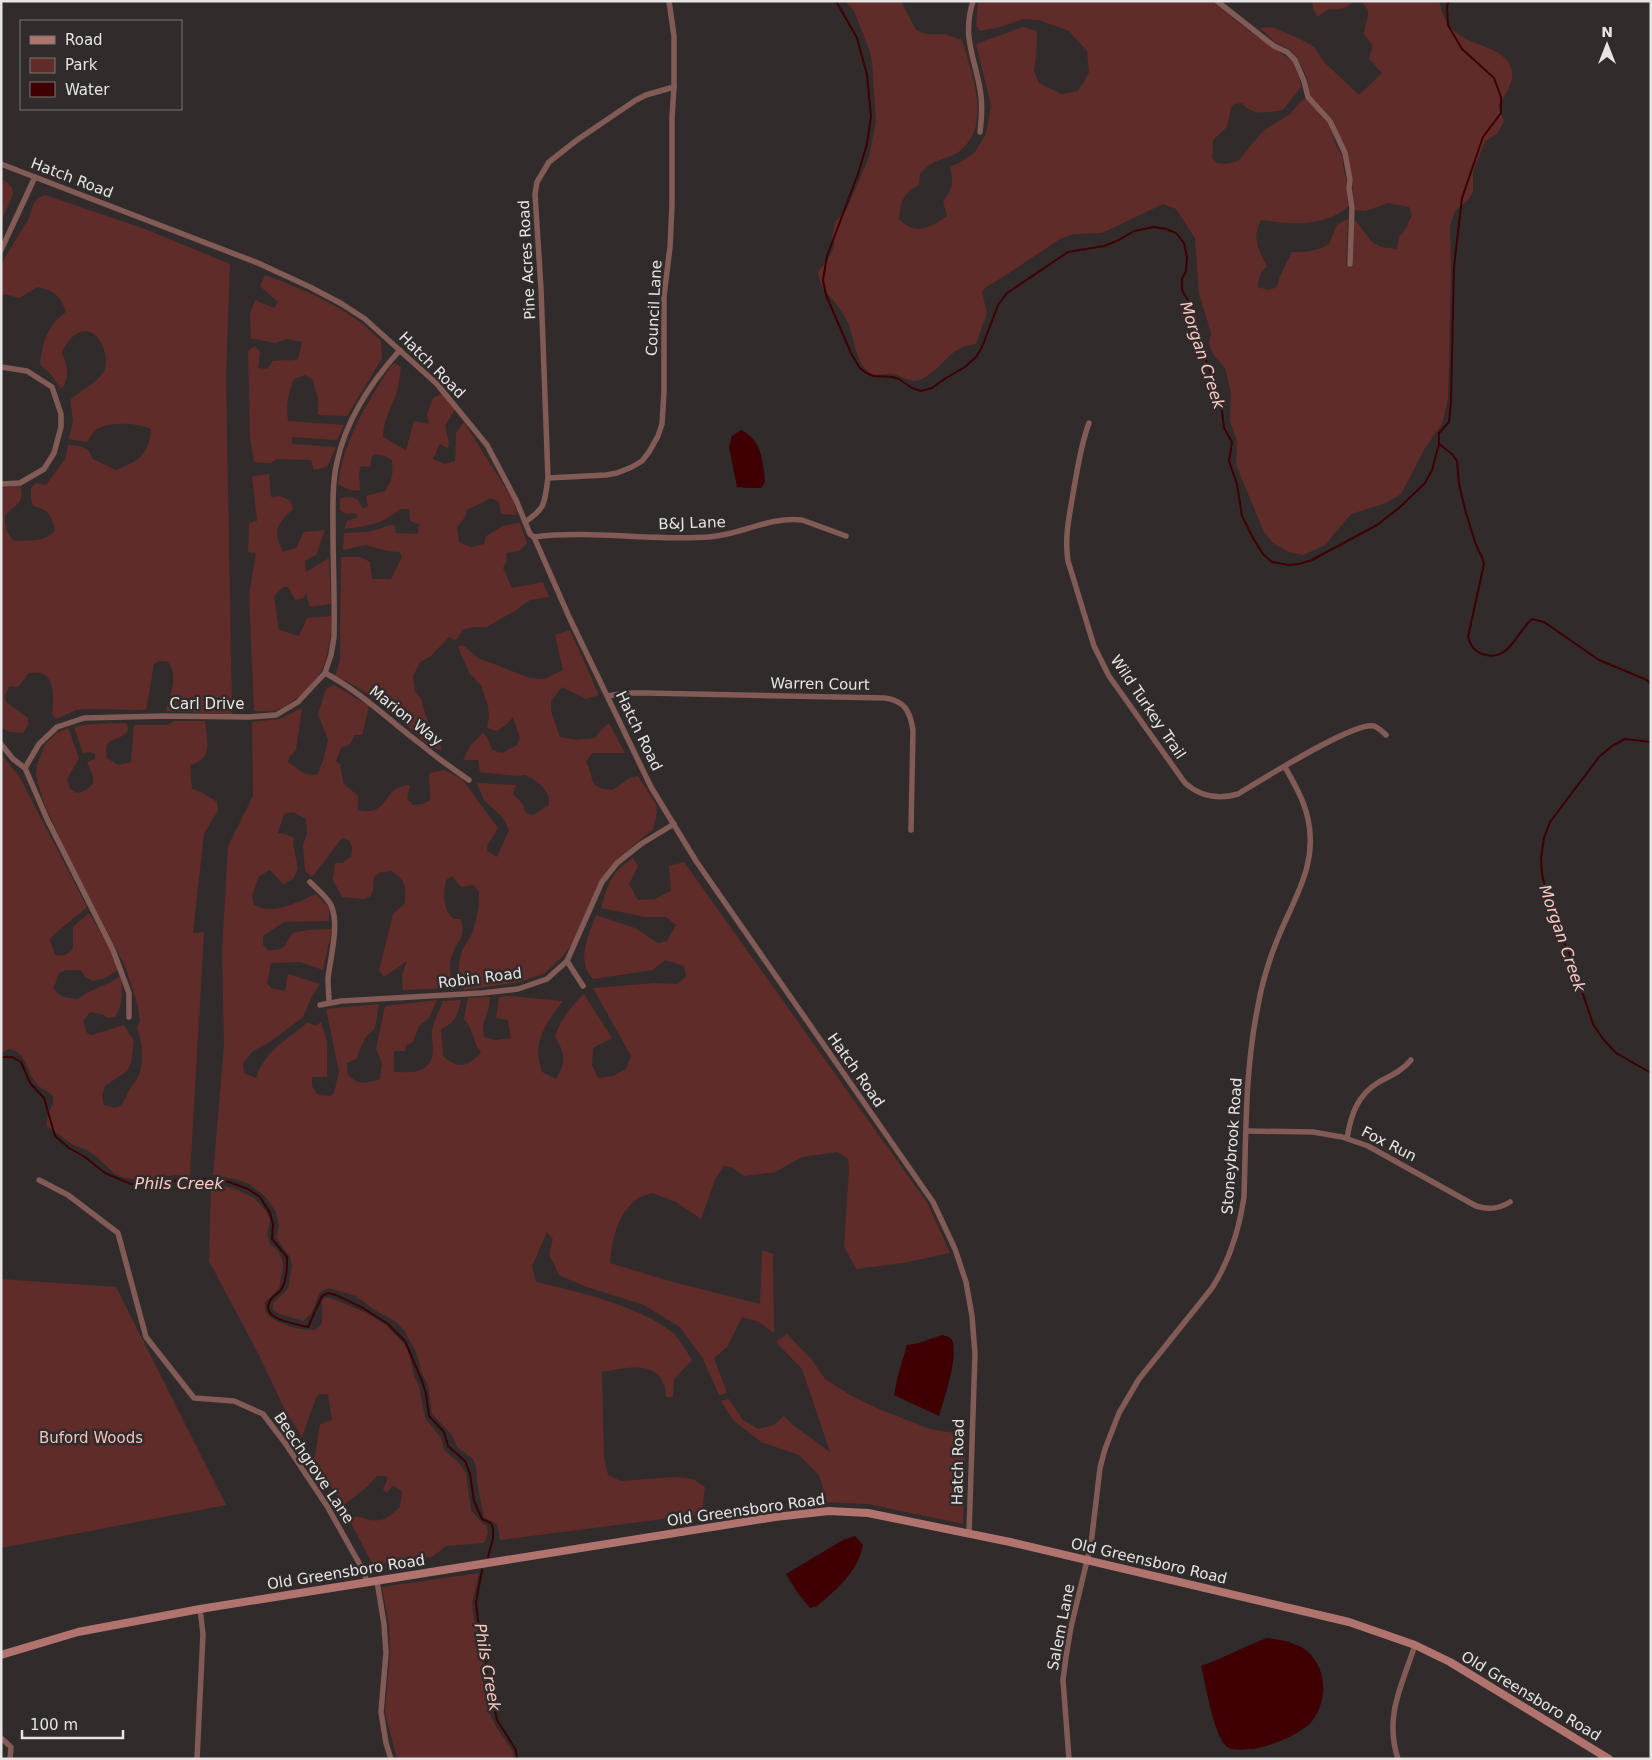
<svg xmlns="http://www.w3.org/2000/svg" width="1652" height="1760" font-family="'DejaVu Sans',sans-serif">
<rect width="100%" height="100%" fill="#312c2b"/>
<g fill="#602c29">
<path d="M845,1h56l15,29 10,4h18l18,6c9,32 30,82 0,109 -8,8 -21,9 -31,15 -4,2 -8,7 -11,10l-1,11c-16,7 -18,17 -20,34 17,17 30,9 48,-3l-4,-15c10,-12 11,-19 7,-34l11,-5 14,-10 11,-18 5,-29 -15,-61 47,-17 14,4 -1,25 -2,15 5,12 23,11 16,-3 11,-18 -2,-22 -18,-20 -30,-11 -17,-1 -22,8 -19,4 -5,-5 2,-25h234l37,30 43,30 8,19 1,7 -18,23c-15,2 -30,7 -41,-7l-8,1 -3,4 -4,19 -14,13 -1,18 5,5 9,1 12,-3 24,-29 28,-18 13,-15h4l21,23 8,24 6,9 2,17 3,9 -1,5 3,20c-25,22 -58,18 -88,14 -9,17 -3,30 6,46l-6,7 -4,14 12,3 8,-3 2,-9 13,-26h14l16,-4 7,-4 8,-19 11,-6 -2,47h7l1,-47 18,23 9,5 16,2 2,-12 6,-7 7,-15 -3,-8 -21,-4 -23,8 -10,-1 -4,-36 -8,-29 -10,-26 -22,-22 -4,-19 -10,-21 -8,-8 -13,-6 -16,-15 12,-1 28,12 14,8 12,17 33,31 23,-22 -13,-14 4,-13 -9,-12c1,-16 11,-21 -4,-33h79c3,13 8,25 19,33 16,13 58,15 54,44 -1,9 -9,19 -14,28l6,15 -7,13 -12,7 -12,31v20l-5,8 -12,10 -6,15 1,42 -3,132 -6,25 -17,24 -24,46 -15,9 -35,11 -26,31 -22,10 -14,-3 -16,-9 -9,-11 -28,-67 1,-24 -7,-20 1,-28 -6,-25 -12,-14 -4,-10 2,-11 -12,-39 -4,-56 -19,-29 -13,-5 -61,29 -28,1 -14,5 -57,38 -17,10 -4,5 5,21 -11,31c-30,3 -33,27 -57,36 -9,3 -17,-4 -26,-6 -8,-1 -19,4 -26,-3 -10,-9 -12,-27 -16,-39 -2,-8 -7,-18 -12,-24 -9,-14 -18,-17 -21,-36l12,-16 5,-12 -3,-6 3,-16 10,-10 4,-8 20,-47 7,-36 -4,-59 -3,-13 -15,-38z"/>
<path d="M1312,1h43c-9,7 -16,10 -26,8l-12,8 -4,-9z"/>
<path d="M1,179c7,4 12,6 12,15l-11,26z"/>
<path d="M45,195l100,34 85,35 -4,113 6,337 -66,-3c4,-15 13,-35 2,-49l-9,-1 -5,3 -8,46 -59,-1 -11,1 -20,9 -4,-5c2,-19 4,-46 -23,-41l-11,14 -9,-1 -4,10 1,6 22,16v7l-5,8 -14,-1 -8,-5v-239l19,-3c5,19 -3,18 -15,30 -1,10 2,19 9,26 16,-1 31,2 41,-11 -5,-17 -5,-19 -22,-24l-2,-6v-12l5,-5 10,2 19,-26 3,-14 12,1 8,4 5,9 23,11c23,-9 33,-15 35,-41 -12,-6 -42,-8 -54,0 -4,3 -7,8 -10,13l-18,-3 4,-19 -3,-20c11,-10 24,-15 33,-27 7,-10 1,-32 -9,-39 -14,-9 -28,7 -32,19 5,12 9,24 -1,36l-11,-16 -10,-8c2,-21 7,-40 26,-53 -6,-18 -12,-21 -29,-25l-18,11 -13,-4 -5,2v-32l27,-44 6,-17 4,-5z"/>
<path d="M265,275c41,15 86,34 116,66l1,17 -35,58 -29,-1v-17l-6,-19 -7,-4 -11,4c-6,14 -8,26 -6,42l56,4 -7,15 -45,-3v7l44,3 -9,20 -13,3 -3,-10 -34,-1 -6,4 -17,-1 -4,-24 -2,-87 7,-5 5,6 -2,16 9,1 6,-8c9,-2 18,1 25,-2l4,-17 -16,-3 -11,4 -24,-5 -1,-24 5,-14 19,8 4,-6 -18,-16z"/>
<path d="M395,363l6,4c-1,8 -2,16 -4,24 -5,15 -14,30 -14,46l23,13 8,-29 15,3 -2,-10 6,-16 10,-5 12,16 -10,17 4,17 -1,5 -8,-4 -7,15 12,5 10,-3 1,-28 8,-11 49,78 4,15 -16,-1 -2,-12 -9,-4 -6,4 -16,7 -5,11 -6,7 2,15 12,5 13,-3 2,-8 17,-10 17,-3 7,20 -8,8 -13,2 1,7 -4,8 9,20 31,-6 6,15 -19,3 -15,11 -29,16h-13l-11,3 -4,8 -3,2 -6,-3 -18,19 -11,6 -7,14 2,15 6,8 7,24 12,17 1,10c-14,-3 -21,-13 -31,-22 -23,-19 -48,-41 -75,-52l5,-16 1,-103h19l10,5 2,17h19l11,-22 -3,-5 -11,-1 -22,-6 -23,5 1,-17 24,-1 23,-7 4,1 1,7 22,1 1,-10 -9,-3 -1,-12h-9c-19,16 -33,17 -56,20l3,-8 11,-4 -3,-4 -9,1 -6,-4v-12l12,-1 6,3 5,9 5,-3 -2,-10 19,-5c7,-11 9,-18 7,-31l-7,-4 -10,-2 -3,2 -2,11 -9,-1 -2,6 1,18c-9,2 -15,-2 -22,-6 6,-45 29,-81 53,-118z"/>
<path d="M269,474l2,23 9,-1 10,4 3,9c-17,16 -20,22 -10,43l13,-4 8,-16 21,-2 -9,25 -11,6 1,11 23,-14 2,46 -21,3 -4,-13 -3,4 -8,2 -7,-13h-5l-9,9 5,34 20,6 8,-18 24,-2c1,15 -2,35 -7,49 -6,17 -31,39 -47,45 -7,2 -16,1 -23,1l-5,-116 7,-42 -8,-1 1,-29 8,-2 -5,-45z"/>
<path d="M570,630l29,65 -13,4 -24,-12 -11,14v10l9,26 16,3 19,-2 6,-8 8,-7 16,30h-33l-6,9c10,18 0,26 27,28l15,-11 10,-3 19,30 -1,13 -3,10 -36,30 -17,22 -29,64 -8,11 -18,17 -25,9 -56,8c-6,-12 -7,-26 -2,-39 3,-7 9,-13 11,-21 4,-13 7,-26 6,-39l-6,-6 -12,2 -9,-11 -6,4c-3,15 -4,28 8,39h7c4,19 -1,18 -8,33 -5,12 -3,24 1,36l-51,2 -1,-15 5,-14 -23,16 -5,-7 14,-56 12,-11c1,-17 1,-23 -14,-32l-12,2 -5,4 -1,13 -2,6 -7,3 -22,-2 -9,-17 2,-17h7l9,-6 1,-9 -2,-7 -8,-3 -30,39 -7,-6 -2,-26 4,-11 -1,-15 -13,-7 -9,2 -6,19 7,1 9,4 -1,6 5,25 -5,10 -10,5 -13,-14 -11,6 -7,20 2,9c18,11 44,-3 62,-11l13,14v13l-45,1 -21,14v9l5,5c19,1 15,-5 25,-17l15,-3 24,-1 -9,41 -23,-8 -29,1 -4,20 4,5 14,3 3,-17 32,10 -8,12 -9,21 -33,25 -17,9 -10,12 1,10 12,5c10,-29 30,-37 52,-56l7,4 6,-4 6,20v35h-15v9l6,9 12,1 4,-3 5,-22 -13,-62 53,-5 -4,24 -10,10 -9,21 -9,4 1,12c12,11 18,8 32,4l2,-16 -6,-14 9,-43 52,-6 -8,18 -10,8 -6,16 -7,3 -1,6h-11v21c18,1 37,2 39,-21 0,-7 -2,-13 -1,-20 2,-11 7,-19 11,-30l18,-1c-3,15 -6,23 -20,29l2,27c15,13 25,12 38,-4 -9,-10 -7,-23 -17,-33l4,-21 22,-1c0,18 -10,23 -6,40l11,3 16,-2 -3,-18 -12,-2 3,-21 10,-1 54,5c-12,15 -24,31 -25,51 0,6 3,14 4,20l14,7c11,-18 9,-25 -1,-43 6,-17 16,-30 29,-42l28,44 -19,10 -1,17 6,13 15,-2 13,-7 5,-13 -38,-68 62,-5 23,1 8,-8 -2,-10 -19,-6 -12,10 -60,9c-17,-19 -5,-42 3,-64l39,13 23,15 9,-2 9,-16 -10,-8h-21l-44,-9c7,-25 10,-35 32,-50l5,8 -9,18 9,16 17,-1 16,-8 -2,-25 15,-4 244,342 22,49 -47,10 -47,6 -12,-23 5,-77 -1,-11 -11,-6 -35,5 -27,15 -31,4 -12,-9 -8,-1 -9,14 -14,39 -25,-17 -24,-9c-5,2 -11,3 -15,6 -20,15 -25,41 -27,64l59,18 91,23 2,-54 11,4 1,79 -15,-11 -17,-5 -15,30 -13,11 13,35 -8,2 -16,-36 -23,-32 -36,-22 -60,-19 -25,-11 -10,-21 4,-15 -6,-7 -15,34 4,16c38,8 105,25 136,50 8,7 14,19 20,28l-18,19 -1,18h-7c-1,-39 -38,-30 -64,-25l2,86 4,17 13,6 53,-4 19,2 12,8 -3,27 -202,26 -3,-16 -13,-6 -7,-35 -1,-16 -3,-8 -16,-12 -5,-12 -20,-21 -4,-29 -7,-14 -4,-17 -13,-24 -9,-9 -22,-12 -17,-13 -27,-8 -9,4 -9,22 -8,7 -23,-7 -7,-4v-7l15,-14 4,-23 -2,-9 -14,-20 3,-11 -3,-14 -10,-15 -17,-13 -14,-5 -22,-4 11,-129 -2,-96 6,-104 25,-50 -1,-74 28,-3 22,-11 -6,42 -6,6 -2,6 17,12 12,1 7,-17 4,-18 -10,-26 8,-25 8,-4 35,21 -7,29h-7l-5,9 -9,4 -5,13 5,4c-2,5 3,11 2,18l15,13v14c33,8 23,-25 52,-25l-3,14 6,6 10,-1 7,-4c1,-10 -2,-18 0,-27l14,-3 18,9 36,49 -11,18v5l10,6 12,-27 -6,-12 -19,-18 -7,-17 39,2 -3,9 9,9 4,10 7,2 16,-10v-8l-7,-11 -10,-8 -7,-3 -9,1 -36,-4 -2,-12h-15l7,-14 13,-13 4,4 5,13 10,3 15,-8 3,-7 -7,-21 -6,7 -10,7 -10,-3 2,-10 -1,-12 -7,-21 -11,-11 -12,-27 5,-2 15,13 52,20 14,1 19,-9 -8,-35z"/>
<path d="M174,721h31c2,21 9,37 -15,44l2,24 9,3 16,10 1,8 -14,24 -11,99 11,-1 -14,243h-15l-34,6 -19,-4 -8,-4 -17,-16 -10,-7 -14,-5 -26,-19c-2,-15 8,-18 6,-30 -5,-5 -12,-7 -16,-12 -10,-11 -11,-34 -29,-35l-7,4v-299l18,22 68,131c-8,8 -34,26 -37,33l5,15c9,2 13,-1 18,-7v-21l16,-14 21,36 9,20 -16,10 -10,2 -8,-4 -4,-7h-15l-7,3 -6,16 10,8 15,2c13,-10 29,-13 42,-23 3,14 3,28 -5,41l-7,1 -6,-4 -12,-2 -7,9 4,12 5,2 32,-10 10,16 -3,22 -4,8 -22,15 -3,10 2,9c19,7 19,-2 25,-15 2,-3 5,-6 7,-9 9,-15 7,-38 1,-53l3,-7 -2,-15 -12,-38 -62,-121 -20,-44 -8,-27 1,-11 8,-20 11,-12 12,-5 11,30 -12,21 3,10 7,4 9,-3 7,-6v-8l-6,-14 8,-3v-5l-5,-2 -7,1 -9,-26 16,-3 36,-1 2,5 -1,4c-12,12 -24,3 -20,26l11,7 13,-3 3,-37h33z"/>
<path d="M211,1182l27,8 16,8 12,13 4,9 -3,15 3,9 9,8 3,7 1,8 -4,22 -14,13c0,4 -1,8 2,12 7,9 38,19 49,15 2,-1 5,-5 6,-6v-22l4,-4 4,1 32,13 24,14 18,19 5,10 5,22 5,10 6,32 16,20 3,12 15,13 7,10 5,37 11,13 5,3 1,7 -4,10 -38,3 -14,11 -59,8 -23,-44 6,-5c22,7 27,7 44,-9l2,-16 -9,-5 -6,6 -4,-2 5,-12 -3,-2h-8l-9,10 -24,19 -30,-43 6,-38 12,-4 -4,-26h-9l-3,4 -14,39 -18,-29 -25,-53 -50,-94z"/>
<polygon points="1,1279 116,1287 226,1505 1,1548"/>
<polygon points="787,1334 812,1360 825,1379 850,1395 881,1410 930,1429 966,1435 963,1524 868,1504 827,1502 819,1475 799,1455 761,1442 733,1420 721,1401 729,1399 743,1420 758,1429 774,1425 784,1416 793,1425 830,1452 802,1369 776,1342"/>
<polygon points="479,1573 472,1602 474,1620 477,1625 477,1638 483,1656 483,1681 488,1694 488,1708 495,1725 513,1752 514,1759 397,1759 385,1712 390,1654 389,1624 382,1587"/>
</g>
<g fill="#3e0003">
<path d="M741,430c21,10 22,31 24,52l-4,6h-13l-11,-1 -8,-40 3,-11z"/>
<path d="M942,1335c3,1 8,1 10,5 7,17 -8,58 -13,76l-45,-21 3,-16 10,-34 12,-2z"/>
<path d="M855,1536l8,9c-5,27 -27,45 -46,61l-7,2 -13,-16 -11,-18 57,-34z"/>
<path d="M1267,1638c14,2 29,4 40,13 20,18 21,47 6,69 -11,14 -44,27 -61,29 -8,0 -20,3 -26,-3 -13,-13 -20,-61 -25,-80 23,-8 44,-20 66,-28z"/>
</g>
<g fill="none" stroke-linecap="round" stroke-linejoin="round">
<g stroke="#3e0003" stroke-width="2">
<polyline points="836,1 857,38 867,75 871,116 867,144 858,174 827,256 823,280 826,295 851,353 859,367 865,372 873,376 892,377 899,379 912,388 921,391 932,388 946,378 965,367 976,357 982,347 998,305 1007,293 1068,252 1104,246 1119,240 1134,231 1154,227 1166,229 1176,233 1184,243 1187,257 1186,271 1182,279 1182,290 1190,304 1198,338 1221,402 1224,428 1232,442 1229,461 1237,484 1242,516 1254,540 1263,554 1272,562 1289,565 1299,564 1312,560 1377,525 1400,507 1425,483 1432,470 1439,444 1439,433 1449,422 1451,401 1454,267 1462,198 1483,137 1501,113 1501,97 1494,78 1462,49 1448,25 1447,6 1449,1"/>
<path d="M1439,444l13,10 5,7 2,23 7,29 10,32 6,12 2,7 -16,73c2,8 6,14 14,17 27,9 33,-20 50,-35l12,3 55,38 48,20 4,5"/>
<polyline points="1651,742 1625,739 1612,746 1599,757 1550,822 1544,838 1541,858 1542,874 1551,911 1559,932 1570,955 1593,1024 1603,1039 1616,1053 1651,1073"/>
<path d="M1,1057h11l9,5 9,21 14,15 11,38 14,12 16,9 20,16 26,11 27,1 24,-6h29l18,3 19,7 12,8 10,16 3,11 -1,15 15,18c0,10 0,22 -5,31 -3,6 -11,8 -13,15 -7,17 28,21 39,24l14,-31 6,-3 8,2 27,13 25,16 17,17 17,40 4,13 3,22 15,16 4,14 17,15 5,13 4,27 8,18 9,4 2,5v10l-5,19"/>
<polyline points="482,1570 476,1602 478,1620 486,1656 487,1681 492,1693 494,1707 497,1720 516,1750 517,1759"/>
</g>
<g stroke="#825a56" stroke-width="5.5">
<path d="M973,1c-11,36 1,54 7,88 3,15 2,28 0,43"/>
<polyline points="1217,1 1274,46 1287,52 1295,60 1304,81 1308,97 1330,121 1345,153 1350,180 1349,188 1352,208 1350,264"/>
<polyline points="1,164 258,263 310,287 342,304 365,319 437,384 487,445 516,500 530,534 534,537 570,619 651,787 696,861 933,1202 955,1249 966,1282 972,1316 975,1354 969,1533"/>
<polyline points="1,250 35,177"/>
<polyline points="1,367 27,371 52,387 61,414 61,427 54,453 44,469 20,483 1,484"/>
<path d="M1089,423c-8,21 -11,43 -15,65 -4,25 -10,48 -6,73l26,85 15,30 76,107c16,14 33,17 53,11 22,-13 116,-73 136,-68 5,2 9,6 12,9"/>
<polyline points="548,478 606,475 617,473 632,467 642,461 649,452 658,436 662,424 664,392 664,296 670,247 672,205 672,117 674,87 674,36 669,1"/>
<path d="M525,522c22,-15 19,-19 23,-44l-7,-189 -6,-95 2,-12 12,-20 28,-22 59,-40 10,-5 28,-8"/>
<path d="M534,537c58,-7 117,4 175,0 32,-2 61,-21 93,-17l44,16"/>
<path d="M325,673c36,19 65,48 97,72 15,13 31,24 47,35"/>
<path d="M608,696l17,-3h21l239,5c20,3 25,13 28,32l-2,100"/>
<polyline points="1,744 13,759 25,768 47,819 113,950 129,993 129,1017"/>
<path d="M25,768l14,-24 18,-17 27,-9 81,-2 84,1 27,-2 22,-13 27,-29 6,-18 3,-18c1,-35 -1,-71 -1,-106 0,-23 -1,-47 4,-69 9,-42 34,-80 63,-112"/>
<path d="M310,882c7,7 16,14 21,23 9,20 -1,53 -3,74 0,8 1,16 1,24"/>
<polyline points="567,961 583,986"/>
<polyline points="320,1005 341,1001 482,993 518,989 547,979 567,961 602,882 617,863 641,844 674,824"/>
<path d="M1247,1131l66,1 29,5 26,9 108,60c13,4 23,3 34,-4"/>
<path d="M1347,1138c4,-23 10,-43 32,-56 11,-6 23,-11 32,-22"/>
<polyline points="39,1180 68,1195 118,1233 146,1337 194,1398 234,1401 263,1414 285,1443 327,1506 363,1570 367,1582"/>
<polyline points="377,1581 384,1624 386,1653 381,1712 386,1743 391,1759"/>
<polyline points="1,1738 11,1747 10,1759"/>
<polyline points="197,1759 203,1634 200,1609"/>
<path d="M1069,1759l-6,-79 3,-23 5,-30 20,-83 9,-76 5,-19 14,-36 20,-34 73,-91c18,-28 27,-57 32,-91 2,-61 1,-125 13,-186 4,-24 11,-49 21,-73 16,-40 40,-73 30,-119 -4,-19 -14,-36 -23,-52"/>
<path d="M1398,1759c-14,-43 4,-74 17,-114"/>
</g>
<polyline stroke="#b1736d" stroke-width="8" points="1,1655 78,1632 200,1609 775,1517 829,1511 868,1513 1010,1542 1349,1622 1415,1645 1450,1662 1609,1759"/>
</g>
<g text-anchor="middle" stroke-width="5" stroke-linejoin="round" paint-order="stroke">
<g font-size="15" fill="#e7e4e4" stroke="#312c2b">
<text transform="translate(72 178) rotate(21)" y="5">Hatch Road</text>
<text transform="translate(527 260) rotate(-93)" y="5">Pine Acres Road</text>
<text transform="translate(654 308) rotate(-87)" y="5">Council Lane</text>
<text transform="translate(432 365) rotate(45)" y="5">Hatch Road</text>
<text transform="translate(692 523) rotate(-2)" y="5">B&amp;J Lane</text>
<text transform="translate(820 684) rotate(1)" y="5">Warren Court</text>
<text x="207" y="709">Carl Drive</text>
<text transform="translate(1148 707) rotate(56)" y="5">Wild Turkey Trail</text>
<text transform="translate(406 716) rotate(38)" y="5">Marion Way</text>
<text transform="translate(639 731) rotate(64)" y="5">Hatch Road</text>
<text transform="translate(480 978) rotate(-7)" y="5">Robin Road</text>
<text transform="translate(856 1070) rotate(55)" y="5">Hatch Road</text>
<text transform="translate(1389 1144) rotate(27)" y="5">Fox Run</text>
<text transform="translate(1232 1146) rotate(-86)" y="5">Stoneybrook Road</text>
<text transform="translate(958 1462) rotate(-89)" y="5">Hatch Road</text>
<text transform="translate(314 1468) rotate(56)" y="5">Beechgrove Lane</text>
<text transform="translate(746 1510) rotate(-8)" y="5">Old Greensboro Road</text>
<text transform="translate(1149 1561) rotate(13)" y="5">Old Greensboro Road</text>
<text transform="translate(346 1572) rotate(-9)" y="5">Old Greensboro Road</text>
<text transform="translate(1061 1627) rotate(-79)" y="5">Salem Lane</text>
<text transform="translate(1531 1696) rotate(31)" y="5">Old Greensboro Road</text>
</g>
<g font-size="15" fill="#f6c3be" stroke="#312c2b">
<text x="91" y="1443">Buford Woods</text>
</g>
<g font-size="16" font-style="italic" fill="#fcc9c3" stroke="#312c2b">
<text transform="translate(1203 355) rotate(72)" y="6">Morgan Creek</text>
<text transform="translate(1563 938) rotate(71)" y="6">Morgan Creek</text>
<text x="179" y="1189">Phils Creek</text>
<text transform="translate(488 1667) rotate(80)" y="6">Phils Creek</text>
</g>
</g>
<rect width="1652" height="1760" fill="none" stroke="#e7e4e4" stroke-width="5"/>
<rect x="20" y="20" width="162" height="90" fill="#312c2b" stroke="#7a7675"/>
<rect x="30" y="36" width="25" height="8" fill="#b1736d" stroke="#7a7675"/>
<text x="65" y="45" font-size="15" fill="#e7e4e4">Road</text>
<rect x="30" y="58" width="25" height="15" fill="#602c29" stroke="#7a7675"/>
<text x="65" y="70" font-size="15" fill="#e7e4e4">Park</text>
<rect x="30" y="82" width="25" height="15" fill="#3e0003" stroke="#7a7675"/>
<text x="65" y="95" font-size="15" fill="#e7e4e4">Water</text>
<g transform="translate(1607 45)" stroke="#312c2b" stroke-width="4" paint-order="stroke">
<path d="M0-4L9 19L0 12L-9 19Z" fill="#e7e4e4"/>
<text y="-8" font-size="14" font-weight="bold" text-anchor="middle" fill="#e7e4e4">N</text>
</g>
<path d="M22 1730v8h101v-8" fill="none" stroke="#e7e4e4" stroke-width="2.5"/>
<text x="30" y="1730" font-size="15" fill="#e7e4e4" stroke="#312c2b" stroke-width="4" paint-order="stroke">100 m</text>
</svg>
